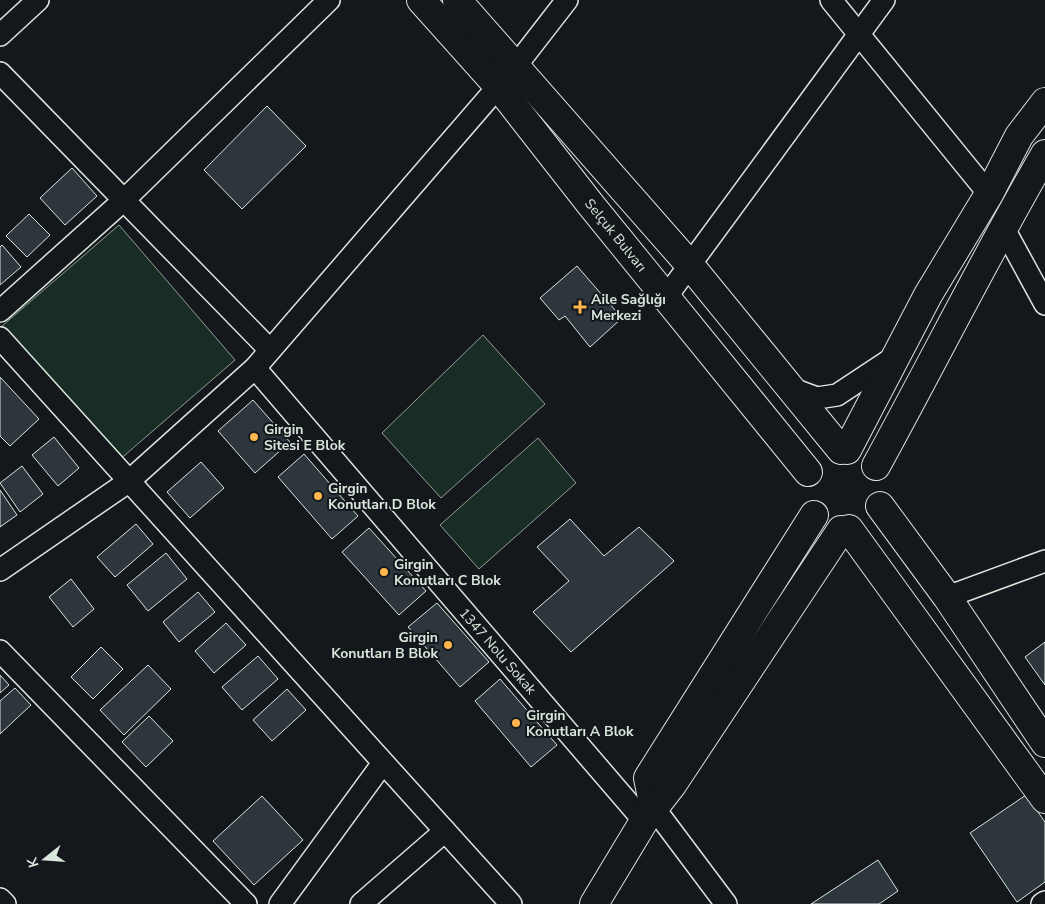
<svg xmlns="http://www.w3.org/2000/svg" width="1045" height="904" font-family="'Nunito Sans',sans-serif">
<rect width="100%" height="100%" fill="#14181c"/>
<g fill="#1a2d24" stroke="#939e99">
<polygon points="119,225 235,360 118,461 2,326"/>
<polygon points="483,335 545,404 441,498 382,433"/>
<polygon points="538,438 576,483 479,569 440,525"/>
</g>
<g fill="#2c363c" stroke="#d8e6dc">
<polygon points="267,106 306,146 242,209 204,170"/>
<polygon points="72,168 97,196 65,225 40,198"/>
<polygon points="29,214 50,235 27,257 6,236"/>
<polygon points="2,245 21,267 0,285 0,247"/>
<polygon points="577,266 622,318 590,347 565,316 559,320 540,298"/>
<polygon points="0,377 39,419 10,446 0,436"/>
<polygon points="253,400 290,442 255,473 218,431"/>
<polygon points="54,437 79,468 58,486 32,455"/>
<polygon points="304,454 358,516 332,539 278,477"/>
<polygon points="201,462 224,488 190,518 167,492"/>
<polygon points="22,466 43,494 20,512 0,483"/>
<polygon points="0,490 17,515 0,527"/>
<polygon points="570,519 604,556 639,527 674,561 571,652 533,612 569,581 537,547"/>
<polygon points="136,524 153,544 115,577 97,557"/>
<polygon points="369,528 426,591 399,615 342,552"/>
<polygon points="166,553 187,579 148,611 127,585"/>
<polygon points="71,579 94,609 73,627 49,597"/>
<polygon points="198,592 215,612 179,642 163,622"/>
<polygon points="437,603 489,662 460,687 408,627"/>
<polygon points="226,623 246,645 214,673 195,651"/>
<polygon points="1045,642 1045,685 1025,657"/>
<polygon points="101,647 123,669 93,699 71,677"/>
<polygon points="258,656 278,679 242,710 222,687"/>
<polygon points="148,665 171,689 124,735 100,710"/>
<polygon points="0,675 9,685 0,693"/>
<polygon points="500,679 557,745 531,767 475,701"/>
<polygon points="15,688 31,705 0,734 0,701"/>
<polygon points="287,689 306,710 272,741 253,720"/>
<polygon points="149,716 173,741 146,767 122,742"/>
<polygon points="1026,795 1045,822 1045,882 1017,902 970,833"/>
<polygon points="262,796 303,840 254,885 213,841"/>
<polygon points="878,860 898,891 879,904 811,904"/>
</g>
<g fill="none" stroke-linecap="round" stroke-linejoin="round">
<g stroke="#d8e6dc" stroke-width="24">
<g id="minor">
<polyline points="831,0 989,194"/>
<polyline points="0,35 38,0"/>
<polyline points="0,73 270,350"/>
<polyline points="1003,227 1045,304"/>
<polyline points="667,296 884,0"/>
<polyline points="0,311 124,200 329,0"/>
<polyline points="0,338 511,904"/>
<polyline points="255,368 644,821"/>
<polyline points="790,388 817,398 837,395 896,356"/>
<polyline points="0,570 128,482 255,368 515,67 567,0"/>
<polyline points="947,597 1045,561"/>
<polyline points="0,651 246,904"/>
<polyline points="654,808 726,904"/>
<polyline points="0,899 5,904"/>
<polyline points="280,904 383,763"/>
<polyline points="361,904 445,831"/>
<polyline points="1042,904 1045,902"/>
</g>
</g>
<g stroke="#d8e6dc" stroke-width="30">
<g id="major">
<polyline points="421,0 498,86 591,205 808,472"/>
<polyline points="457,0 689,264 841,450"/>
<polyline points="847,450 928,295 989,194 1019,136 1045,102"/>
<path d="M876,466c57,-104 110,-210 169,-312"/>
<polyline points="880,506 947,597 1045,743"/>
<polyline points="849,529 1045,799"/>
<polyline points="654,808 648,778 814,515"/>
<polyline points="594,904 644,821 672,785 841,530"/>
</g>
</g>
<use href="#minor" stroke="#14181c" stroke-width="21"/>
<use href="#major" stroke="#14181c" stroke-width="28"/>
</g>
<g fill="#ffb74d" stroke="#14181c" stroke-width="2">
<path d="M577.5 299.5h5v5h5v5h-5v5h-5v-5h-5v-5h5z"/>
<circle cx="254" cy="437" r="5"/>
<circle cx="318" cy="496" r="5"/>
<circle cx="384" cy="572" r="5"/>
<circle cx="448" cy="645" r="5"/>
<circle cx="516" cy="723" r="5"/>
</g>
<g text-anchor="middle" stroke-width="4" stroke-linejoin="round" paint-order="stroke">
<g font-size="14" fill="#d8e6dc" stroke="#14181c">
<text transform="translate(616 235) rotate(51)" y="5">Selçuk Bulvarı</text>
<text transform="translate(498 651) rotate(49)" y="5">1347 Nolu Sokak</text>
</g>
<g font-size="14" font-weight="bold" fill="#d8e6dc" stroke="#14181c" text-anchor="start">
<text x="591" y="304">Aile Sağlığı<tspan x="591" dy="16">Merkezi</tspan></text>
<text x="264" y="434">Girgin<tspan x="264" dy="16">Sitesi E Blok</tspan></text>
<text x="328" y="493">Girgin<tspan x="328" dy="16">Konutları D Blok</tspan></text>
<text x="394" y="569">Girgin<tspan x="394" dy="16">Konutları C Blok</tspan></text>
<text x="438" y="642" text-anchor="end">Girgin<tspan x="438" dy="16">Konutları B Blok</tspan></text>
<text x="526" y="720">Girgin<tspan x="526" dy="16">Konutları A Blok</tspan></text>
</g>
</g>
<g transform="translate(45 859) rotate(253)" stroke="#14181c" stroke-width="4" paint-order="stroke">
<path d="M0-4L9 19L0 12L-9 19Z" fill="#d8e6dc"/>
<text y="-8" font-size="14" font-weight="bold" text-anchor="middle" fill="#d8e6dc">K</text>
</g>
</svg>
